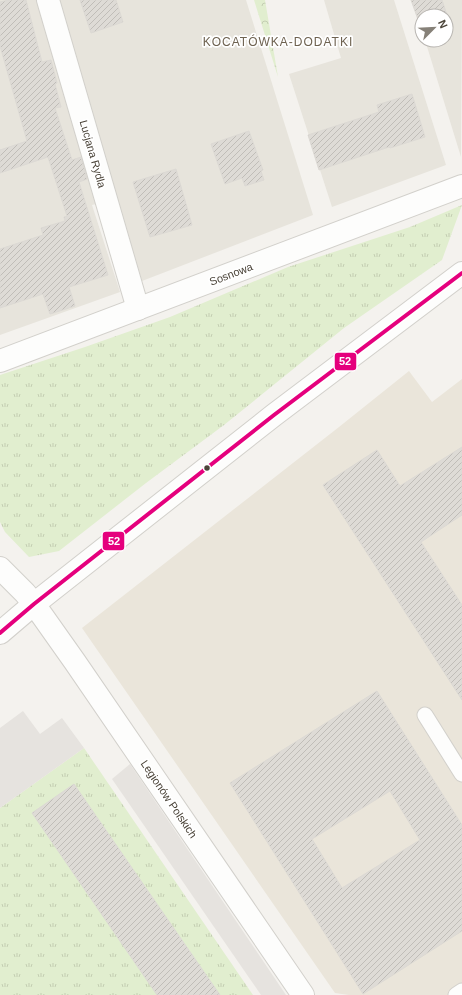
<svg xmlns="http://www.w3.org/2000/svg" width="462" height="995" font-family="Helvetica,sans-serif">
<defs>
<pattern id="grass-tufts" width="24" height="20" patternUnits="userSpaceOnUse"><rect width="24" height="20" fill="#e1eecf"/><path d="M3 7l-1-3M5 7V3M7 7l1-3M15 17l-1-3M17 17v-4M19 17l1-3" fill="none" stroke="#c3cdb2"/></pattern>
<pattern id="forest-crowns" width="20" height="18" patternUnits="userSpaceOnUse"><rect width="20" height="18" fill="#e1eecf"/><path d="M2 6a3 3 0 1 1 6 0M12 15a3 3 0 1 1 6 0" fill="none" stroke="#c3cdb2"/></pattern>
<pattern id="building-hatch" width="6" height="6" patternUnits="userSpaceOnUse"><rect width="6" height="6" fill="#dedbd6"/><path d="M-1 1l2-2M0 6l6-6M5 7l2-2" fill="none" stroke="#c0bdb8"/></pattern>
</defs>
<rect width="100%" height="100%" fill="#f4f2ee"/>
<g fill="#e7e4dc">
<polygon points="0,0 41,0 100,203 92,205 120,292 0,335"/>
<polygon points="56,0 246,0 313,215 142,281"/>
<polygon points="324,0 394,0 446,165 332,207 289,74 341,58"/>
<polygon points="412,0 462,0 461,157 425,40 446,40 446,16 422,16 422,32"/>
</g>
<polygon fill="#eae5da" points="409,371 432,402 462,379 462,995 349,995 335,993 82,628 339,427"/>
<g fill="url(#grass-tufts)">
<polygon points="462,205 442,260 344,328 224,425 146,483 59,551 29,557 5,532 0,522 0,375 85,347 170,317 288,267 410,227"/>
<polygon points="84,748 253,995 0,995 0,808"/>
</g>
<polygon fill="url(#forest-crowns)" points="254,0 265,0 278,77"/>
<g fill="#e6e3df">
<polygon points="23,711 40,734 62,718 84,748 0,808 0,728"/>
<polygon points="130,764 286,995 261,995 112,779"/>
</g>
<g fill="url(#building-hatch)" stroke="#dcd9d4" fill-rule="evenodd">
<polygon points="9,0 26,0 42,62 51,60 57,83 55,84 61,107 55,108 72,160 81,157 82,160 87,179 79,182 108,275 69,287 75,306 50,314 43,294 0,308 0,249 43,235 41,228 65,221 64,217 67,216 48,157 0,173 0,150 27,141 0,46 0,2"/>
<polygon points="80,0 116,0 123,22 91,33"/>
<polygon points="411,0 442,0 448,18 446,19 446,16 422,16 422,28 421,28"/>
<polygon points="412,94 425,137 390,148 389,147 319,170 308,135 379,112 377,105"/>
<polygon points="249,131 263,170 261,171 264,180 245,186 242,178 225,184 211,144"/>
<polygon points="176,169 192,225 150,237 133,182"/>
<polygon points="462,447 462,515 421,542 462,605 462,700 323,485 377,450 400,486"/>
<path d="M377,691l85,134v106l-99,63 -133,-211zM390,791l30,49 -78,48 -30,-49z"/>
<polygon points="74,784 220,995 157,995 32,813"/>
</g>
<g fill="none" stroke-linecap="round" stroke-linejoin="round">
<g stroke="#d2d0cb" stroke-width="17">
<g id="service">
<polyline points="425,715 462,774"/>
<polyline points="456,995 462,991"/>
</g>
</g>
<g stroke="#d2d0cb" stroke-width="24">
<g id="minor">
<polyline points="48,0 138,309"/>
<polyline points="0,361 462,186"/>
<polyline points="0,568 25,593 34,604 75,662 303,995"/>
</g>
</g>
<g stroke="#d2d0cb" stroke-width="24">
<polyline id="tertiary" points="0,633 34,604 274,415 462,273"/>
</g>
<use href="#service" stroke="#fdfdfc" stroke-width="15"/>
<use href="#minor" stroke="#fdfdfc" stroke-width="22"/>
<use href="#tertiary" stroke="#fdfdfc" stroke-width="22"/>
<g stroke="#fff" stroke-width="7">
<polyline id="bus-1" points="0,633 34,604 274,415 462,273"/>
</g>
<use href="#bus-1" stroke="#e5007d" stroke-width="4"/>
</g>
<circle fill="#4b4439" stroke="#fff" stroke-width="1.5" cx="207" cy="468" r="3.5"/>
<g text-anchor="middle" stroke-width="3.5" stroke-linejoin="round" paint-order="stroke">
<g font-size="11" fill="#4b4439" stroke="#fff">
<text transform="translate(93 154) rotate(74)" y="4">Lucjana Rydla</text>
<text transform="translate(231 274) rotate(-21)" y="4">Sosnowa</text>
<text transform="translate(169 799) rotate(56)" y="4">Legionów Polskich</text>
</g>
<g font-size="12" letter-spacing="1" fill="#6e6250" stroke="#fff">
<text x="278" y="46">KOCATÓWKA-DODATKI</text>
</g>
</g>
<g stroke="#fff" stroke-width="1.5">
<rect x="334" y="352" width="23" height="19" rx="4" fill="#e5007d"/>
<rect x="102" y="531" width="23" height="20" rx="4" fill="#e5007d"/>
</g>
<g font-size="11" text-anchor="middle" font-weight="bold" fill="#fff">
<text x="345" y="365">52</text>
<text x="114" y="545">52</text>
</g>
<g transform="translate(434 28) rotate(66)"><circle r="19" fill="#ffffff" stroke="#b7b4b0"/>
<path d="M0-3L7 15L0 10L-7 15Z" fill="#868178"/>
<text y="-6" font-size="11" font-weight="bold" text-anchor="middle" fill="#4b4439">N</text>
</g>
</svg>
